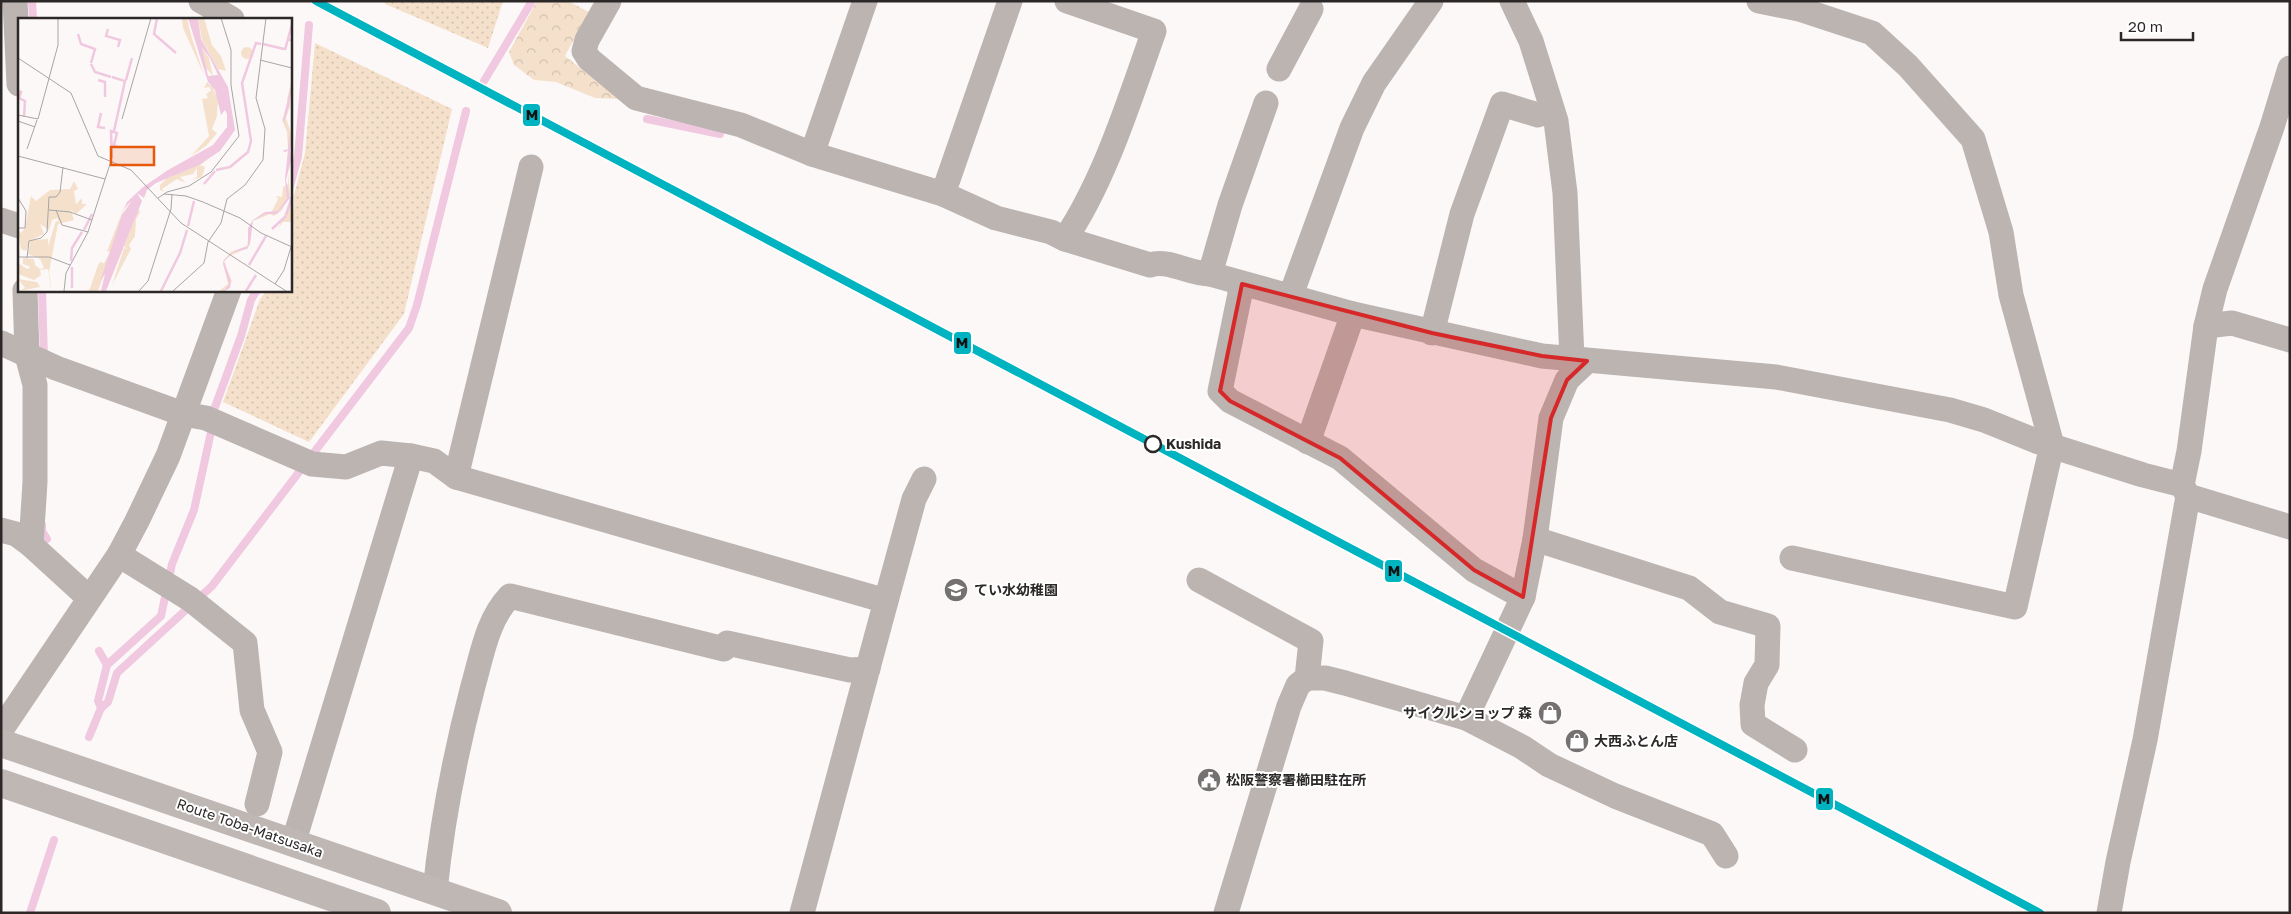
<svg xmlns="http://www.w3.org/2000/svg" width="2291" height="914" font-family="'Golos Text','Noto Sans JP',sans-serif">
<defs>
<pattern id="grass-dots" width="8" height="8" patternUnits="userSpaceOnUse" patternTransform="scale(1.25)"><rect width="8" height="8" fill="#f5e1cb"/><path d="M2 2h.1M6 6h.1" fill="none" stroke="#d2c1ae" stroke-width="1.8" stroke-linecap="round"/></pattern>
<pattern id="forest-crowns" width="20" height="18" patternUnits="userSpaceOnUse" patternTransform="scale(1.25)"><rect width="20" height="18" fill="#f5e1cb"/><path d="M2 6a3 3 0 1 1 6 0M12 15a3 3 0 1 1 6 0" fill="none" stroke="#d2c1ae"/></pattern>
</defs>
<rect width="100%" height="100%" fill="#fcf8f8"/>
<g fill="url(#grass-dots)">
<polygon points="385,1 503,1 488,48 385,4"/>
<polygon points="315,43 452,109 404,314 309,442 223,402 260,299 267,290 290,290 294,195 305,153"/>
</g>
<polygon fill="url(#forest-crowns)" points="537,1 568,1 589,12 565,56 619,99 595,98 556,82 534,80 514,65 509,52"/>
<g fill="none" stroke-linecap="round" stroke-linejoin="round">
<g stroke="#f0c8e0" stroke-width="8">
<polyline points="32,1 33,19"/>
<polyline points="484,81 532,1"/>
<polyline points="647,119 720,134"/>
<polyline points="290,186 298,157 309,25"/>
<polyline points="42,290 44,359"/>
<polyline points="215,407 241,336 251,300 257,290"/>
<polyline points="42,525 42,531 47,539"/>
<polyline points="99,651 107,665"/>
<polyline points="101,708 108,702 117,673 212,586 409,328 417,305 466,111"/>
<polyline points="89,737 101,708 98,701 107,665 161,616 172,564 194,510 211,432"/>
<polyline points="30,913 54,840"/>
</g>
<g stroke="#bbb4b1" stroke-width="25">
<polyline points="15,1 19,84"/>
<polyline points="201,1 232,19"/>
<path d="M609,1l-22,39 -3,11 5,8 47,39 105,27 71,29 131,40 53,24 55,14 14,7 85,26c19,-6 39,9 60,9l143,40 189,42 234,21 174,33 34,10 52,21 107,34 39,10 6,11 102,31"/>
<polyline points="1512,1 1531,41 1556,121 1565,193 1572,359"/>
<polyline points="1759,1 1799,9 1872,33 1908,66 1973,139 2001,232 2011,295 2052,445 2015,607 1792,558"/>
<polyline points="1279,69 1311,9"/>
<polyline points="812,154 865,1"/>
<polyline points="943,194 1010,1"/>
<polyline points="1,220 19,226"/>
<path d="M1065,239c40,-59 65,-141 89,-208l-87,-30"/>
<polyline points="1210,274 1230,205 1266,103"/>
<polyline points="1242,284 1220,391 1230,401 1340,458 1474,570 1523,597"/>
<polyline points="25,290 27,355 35,385 35,482 31,545 89,598"/>
<polyline points="1291,295 1352,128 1374,83 1431,1"/>
<polyline points="2206,326 2232,323 2290,340"/>
<polyline points="1432,333 1462,214 1502,104 1538,115"/>
<polyline points="1,343 56,368 183,414 206,418 312,464 346,467 381,453 411,456 434,461 456,477 886,601"/>
<polyline points="1308,442 1353,314"/>
<polyline points="456,477 531,167"/>
<polyline points="2182,485 2189,451 2206,326 2215,289 2272,127 2290,68"/>
<polyline points="1,530 16,534 31,545"/>
<polyline points="1535,539 1689,588 1720,612 1768,626 1767,665 1756,683 1752,705 1753,724 1795,750"/>
<polyline points="119,555 190,599 245,643 252,710 270,752 257,804"/>
<polyline points="1199,580 1311,641 1307,678 1298,685 1289,706 1226,913"/>
<polyline points="1307,678 1325,678 1345,683 1466,718 1522,747 1549,765 1615,796 1712,834 1726,856"/>
<polyline points="1466,718 1523,597 1535,539 1551,418 1567,380 1587,361"/>
<polyline points="1,730 119,555 137,521 168,456 229,290"/>
<polyline points="293,844 411,456"/>
<path d="M435,891c7,-70 20,-136 38,-205 9,-31 14,-66 37,-90l214,53 3,-6 123,27 18,-1"/>
<polyline points="802,913 886,601 914,499 924,479"/>
<polyline points="2109,913 2118,862 2145,740 2188,496"/>
</g>
<g stroke="#beb7b4" stroke-width="28">
<polyline points="1,743 498,913"/>
<polyline points="1,783 377,913"/>
</g>
<g stroke="#fff" stroke-width="11">
<polyline id="rail-1" points="316,1 2040,913"/>
</g>
<use href="#rail-1" stroke="#00b3c1" stroke-width="8"/>
</g>
<path fill="#d62828" fill-opacity="0.2" stroke="#d62828" stroke-width="4" stroke-linejoin="round" d="M1242,284l190,49 110,23 45,5 -20,19 -16,38 -28,179 -49,-27 -134,-112 -110,-57 -10,-10z"/>
<defs>
<g id="school-disc" transform="scale(1.25)"><circle r="9.5" fill="#757171" stroke="#fff"/><path d="M0-5L7-2L0 1L-7-2ZM-4 1L0 2.5L4 1V4Q0 6-4 4Z" fill="#fff"/></g>
<g id="shop-disc" transform="scale(1.25)"><circle r="9.5" fill="#757171" stroke="#fff"/><path d="M-5-2.5h2.3a2.7 3.5 0 0 1 5.4 0H5L5.5 6h-11ZM-1.5-2.5h3a1.5 2.3 0 0 0-3 0Z" fill="#fff"/></g>
<g id="civic-disc" transform="scale(1.25)"><circle r="9.5" fill="#757171" stroke="#fff"/><path d="M-.6-6.5H3V-4.5H.6V-3L4-1V1h2V6H-6V1h2V-1L-.6-3ZM-1.2 2.5V6h2.4V2.5Z" fill="#fff"/></g>
</defs>
<g fill-rule="evenodd">
<use href="#school-disc" x="956" y="590"/>
<use href="#shop-disc" x="1550" y="713"/>
<use href="#shop-disc" x="1577" y="741"/>
<use href="#civic-disc" x="1209" y="780"/>
</g>
<circle fill="#fff" stroke="#2c2828" stroke-width="2.5" cx="1153" cy="444" r="8"/>
<g text-anchor="middle" stroke-width="4" stroke-linejoin="round" paint-order="stroke">
<g font-size="14" font-weight="bold" fill="#2c2828" stroke="#fff" text-anchor="start">
<text x="1166" y="449">Kushida</text>
</g>
<g font-size="14" font-weight="bold" fill="#2c2828" stroke="#fff" text-anchor="start">
<text x="974" y="595">てい水幼稚園</text>
<text x="1532" y="718" text-anchor="end">サイクルショップ 森</text>
<text x="1594" y="746">大西ふとん店</text>
<text x="1226" y="785">松阪警察署櫛田駐在所</text>
</g>
<g font-size="14" fill="#2c2828" stroke="#fff">
<text transform="translate(250 828) rotate(19)" y="5">Route Toba-Matsusaka</text>
</g>
</g>
<g transform="translate(18 18)">
<rect width="274" height="274" fill="#fcf8f8"/>
<path d="M183,29l8,11 4,18 -7,-8zM189,64l6,6 5,12 -1,16 -2,-12 -5,-6 4,-4 -5,-7 -5,1zM190,141l-8,6 5,2 -3,10 -10,3 5,-3v-9l-4,6 -13,3 6,6 -9,-4 -15,10 2,3 -4,-2v-5l7,-7z" fill="#f5e1cb"/>
<path d="M169,0l4,17 13,40 -21,-47 -1,-9zM180,0h6l8,27 9,11 5,15 -8,-2 -16,-29zM223 35a6 6 0 1 1 12 0a6 6 0 1 1-12 0ZM274,61l-2,28 -4,11 5,15v15l-3,1 -1,-17 -5,-12 7,-14 -2,-7zM194,72l2,4 -4,4 5,3 2,15 -5,13 5,4 -11,13 -15,10 18,-20 -7,-37 6,-1 -2,-4zM270,154l2,22 -8,16 -8,6 -4,-2 -14,6 6,-6 9,-1 7,-14 -2,-3 6,1 1,-10 5,-3zM56,163l4,8 -4,2 2,13 6,-6v6h5l-11,10 -5,-4 3,10 -16,4 -9,48 2,15v3l-3,-21 -8,1 1,5 -7,5 -16,-6v-11l9,6 4,-2 -8,-3v-6l11,1 1,6 5,4 4,-1 -4,-9 -12,-5 3,-16 -5,13 -5,-2 -3,-19 3,3 4,-5 6,-32 5,5 14,-11 20,-1zM39,200l2,4 -3,-1 -8,25v-7l-17,1 13,-6 -4,-10 9,6 3,-10zM274,180v24h-9l-5,7zM107,187l-9,35 -18,51h-9l9,-26 2,-3 4,1 6,-11 -3,-1zM120,190l2,4 -4,7 -1,17 -6,9 2,4 -19,36 12,-37 4,1 -4,-2zM232,212l-2,18 -19,8 -5,6 8,19 -7,10h-6l9,-7 -5,-23 8,-9 16,-6zM0,261l19,3 3,5 -21,4 6,-3z" fill="#f5e1cb" fill-rule="evenodd"/>
<path d="M170,0h10l3,21 27,48 7,43 -15,21 -21,14 -43,18 -9,7 -3,8 -7,-5 5,8 -36,90h-5l4,-17 -5,8 22,-67 10,-15 -8,9 3,-7 16,-15 25,-17 45,-25 14,-18v-13l-2,-4 -4,5 -6,-25 -7,-8zM184,30l8,10 8,17 -10,1zM274,64l-3,24 -5,16 5,10 2,29 -5,19 4,18 -13,16h-12l-12,7 -3,23 -3,5 -13,3 -10,9 7,21 -1,6 -6,3 5,-7 -6,-20 1,-4 10,-9 14,-5v-18l5,-8 12,-8 13,-1 9,-13 -2,-19 3,-29 -2,2 -4,-1 6,-2 1,-17 -5,-9 -1,-4z" fill="#f0c8e0" fill-rule="evenodd"/>
<path fill="none" stroke="#f0c8e0" stroke-width="2.5" d="M139,0l-3,16 22,19M90,11l-2,7 14,4 -2,7M60,16l3,10 14,5 -4,14M270,21l4,-15M245,26l21,5M267,32l3,-11 4,2M73,46l4,8 16,5M94,59l13,4 -11,50M80,62l7,2v15M108,62l6,-22M0,73l3,1 -2,6 6,3 -1,16M83,95l-3,14 7,1M94,140l-1,-27 6,2 -3,12 3,2M198,152l14,-3 18,-15 3,-11 -9,-58 14,-40 5,1M186,166l11,-13M268,197l6,-18M170,208l6,-25M254,211l14,-13M66,212l8,-16M53,243l1,-13 10,-16M231,247l17,-29M54,249v21M143,273l19,-38 7,-23M228,273l10,-16"/>
<path fill="none" stroke="#a9a5a5" stroke-width="1" d="M0,11v19M0,40l53,35 27,63 33,14 50,53 105,68M242,42l32,8M0,97l20,4 20,-74v-27M104,101l29,-101M0,103l17,6M9,131l10,-29M0,138l87,23M146,176l22,2 17,6 37,16 21,15 31,14M0,180l8,13 -1,17h-7M140,180l9,-6 22,-6 22,-14 28,-36 -8,-51v-35l-10,-32M31,192l21,2 22,8M38,192l6,15 26,7M0,239h31l21,8M9,240l2,-17 12,-3 6,-6 2,-35h7l4,-5 3,-25M257,266l9,-14 7,-23M46,273l2,-18 22,-41 23,-71M121,273l9,-10 23,-72 1,-15M155,273l31,-28 4,-21 13,-19 6,-24 18,-14 18,-25 2,-31 -9,-31 10,-80"/>
<path fill="#e8590c" fill-opacity="0.15" stroke="#e8590c" stroke-width="2.5" d="M93,129h43v18h-43z"/>
<rect width="274" height="274" fill="none" stroke="#2c2828" stroke-width="2.5"/>
</g>
<g stroke="#fff" stroke-width="2">
<rect x="522" y="103" width="19" height="24" rx="5" fill="#00b3c1"/>
<rect x="953" y="331" width="19" height="24" rx="5" fill="#00b3c1"/>
<rect x="1384" y="559" width="19" height="24" rx="5" fill="#00b3c1"/>
<rect x="1815" y="787" width="19" height="24" rx="5" fill="#00b3c1"/>
</g>
<g font-size="14" text-anchor="middle" font-weight="bold" fill="#111">
<text x="532" y="120">M</text>
<text x="962" y="348">M</text>
<text x="1394" y="576">M</text>
<text x="1824" y="804">M</text>
</g>
<rect width="2291" height="914" fill="none" stroke="#2c2828" stroke-width="5"/>
<path d="M2121 32v8h72v-8" fill="none" stroke="#2c2828" stroke-width="2.5"/>
<text x="2128" y="32" font-size="15" fill="#2c2828" stroke="#ffffff" stroke-width="4" paint-order="stroke">20 m</text>
</svg>
